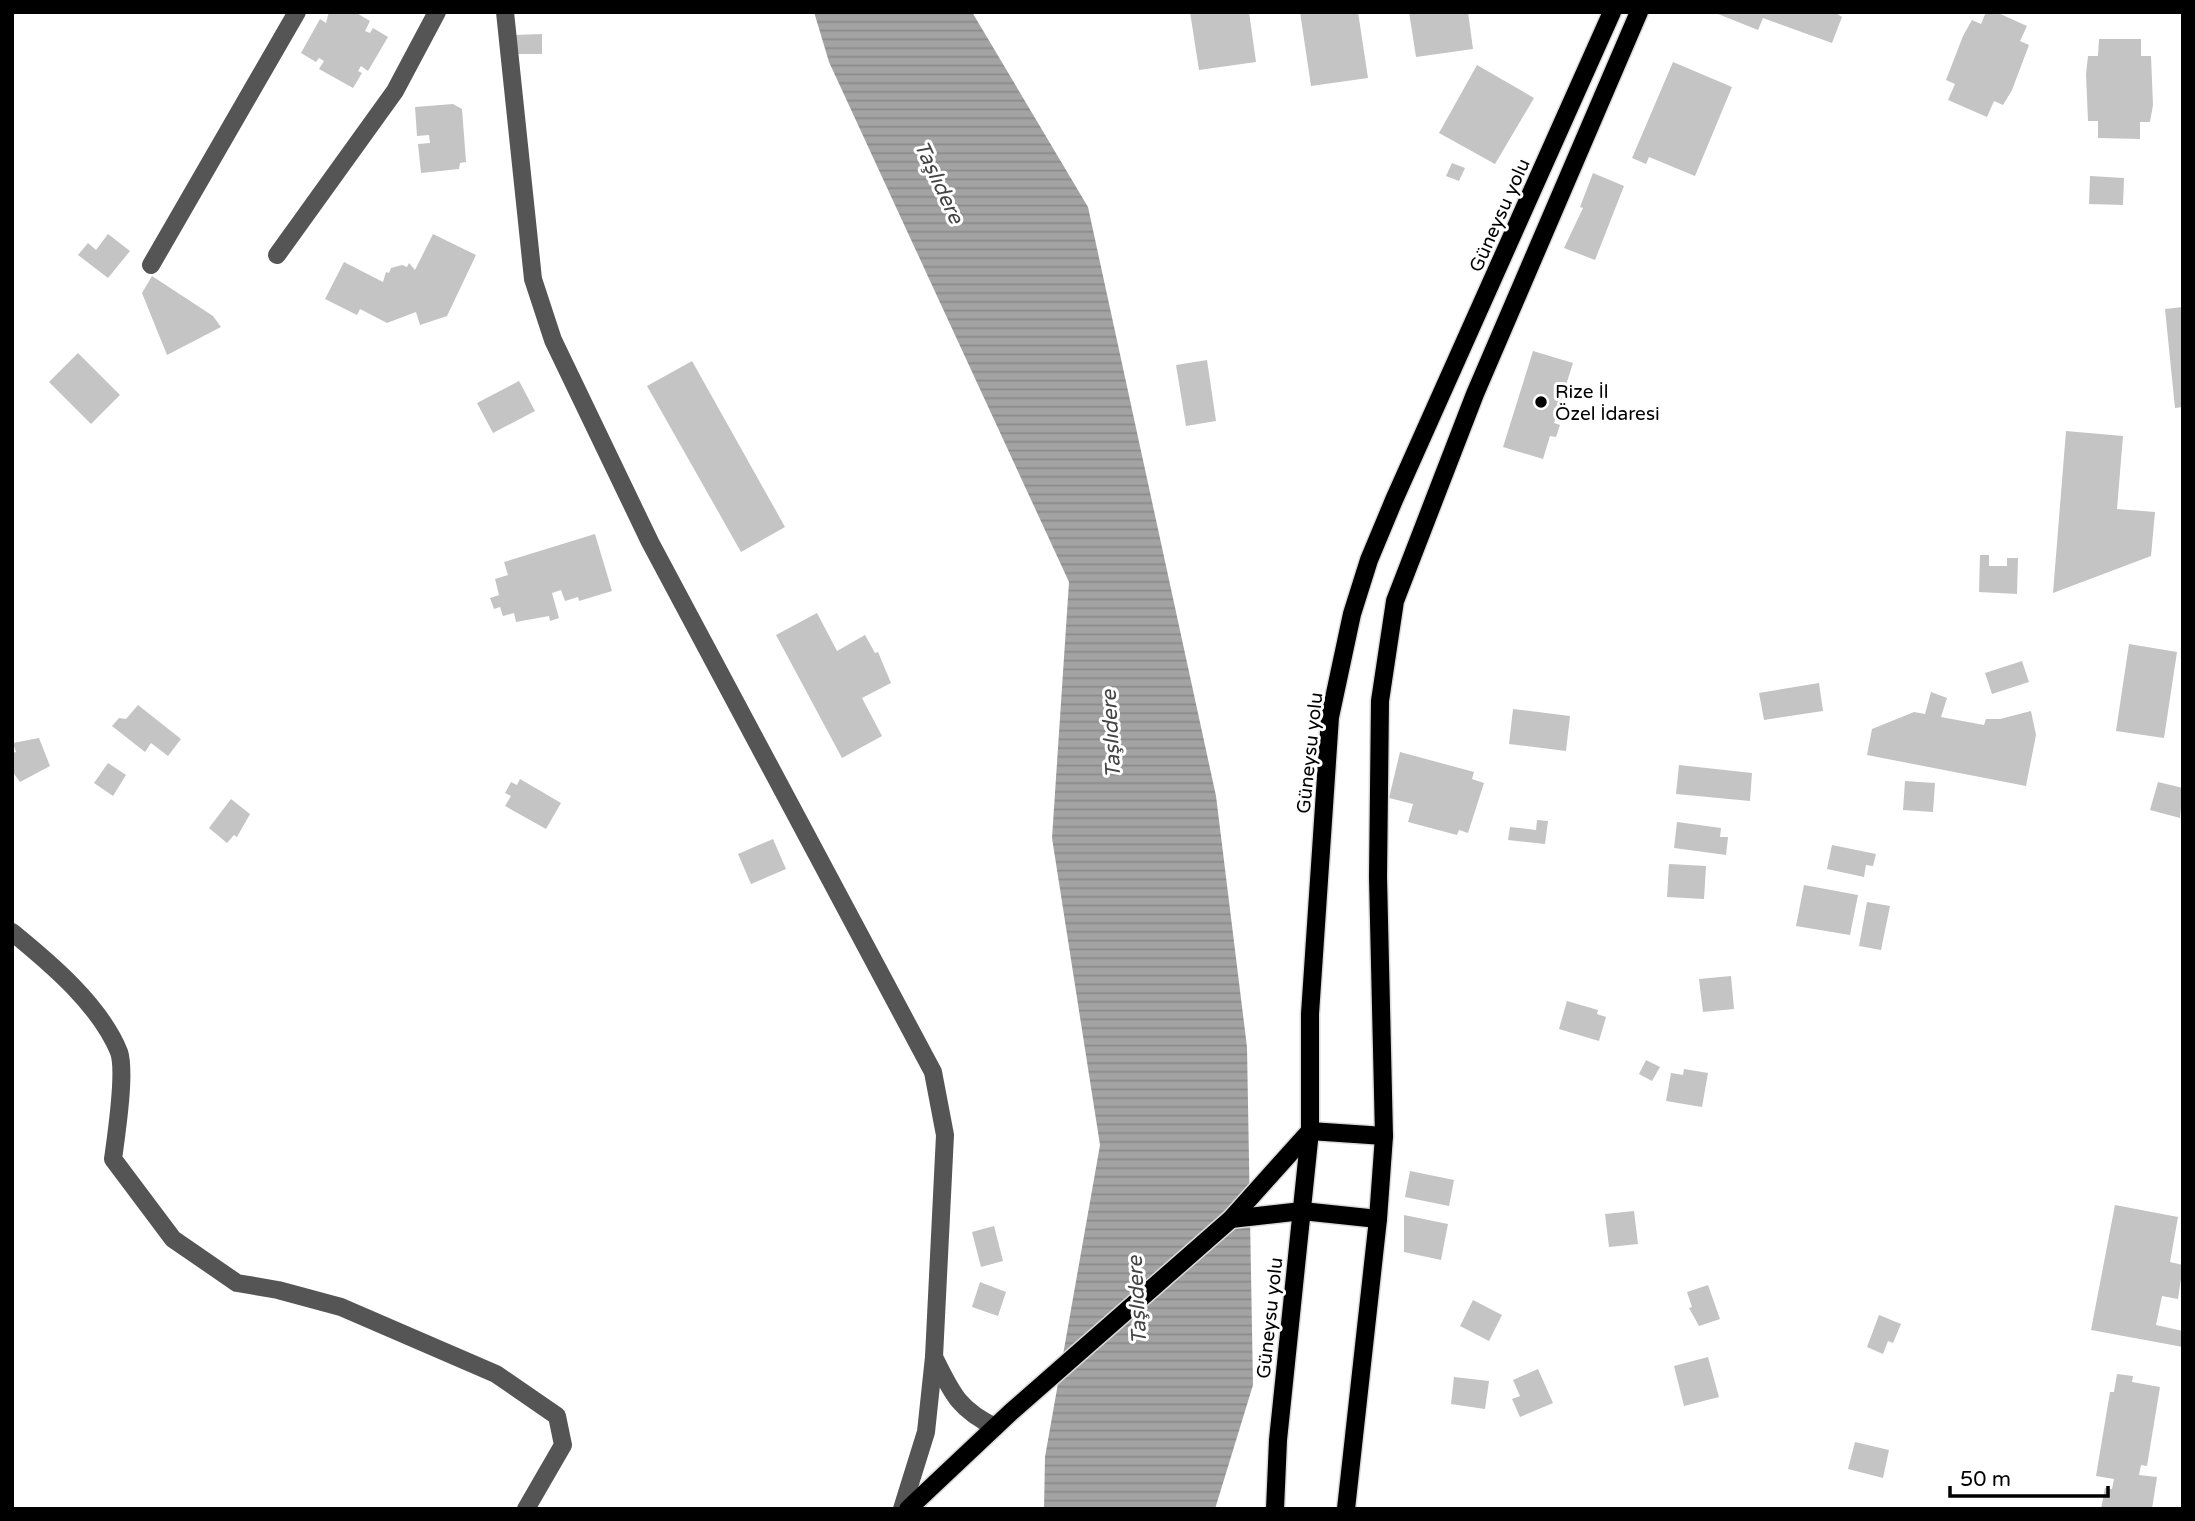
<svg xmlns="http://www.w3.org/2000/svg" width="2195" height="1521" font-family="'Varela Round',sans-serif">
<defs>
<pattern id="water-rules" width="6" height="5" patternUnits="userSpaceOnUse" patternTransform="scale(1.75)"><rect width="6" height="5" fill="#a3a3a3"/><path d="M0 2.5h6" fill="none" stroke="#8b8b8b"/></pattern>
</defs>
<rect width="100%" height="100%" fill="#fff"/>
<polygon fill="url(#water-rules)" points="814,12 972,12 1088,207 1216,796 1247,1047 1253,1385 1215,1509 1044,1509 1045,1457 1100,1145 1052,838 1069,582 829,62"/>
<g fill="#c4c4c4">
<polygon points="329,12 355,12 370,21 365,31 370,33 373,28 388,37 368,71 361,66 358,71 362,73 353,88 319,69 324,61 319,58 316,62 301,53 320,19 326,23"/>
<polygon points="1190,12 1249,12 1256,62 1199,70"/>
<polygon points="1300,12 1358,12 1368,78 1311,86"/>
<polygon points="1409,12 1468,12 1473,49 1416,57"/>
<polygon points="1713,12 1834,12 1842,17 1832,43 1763,18 1758,30"/>
<polygon points="1986,12 1998,13 2027,26 2020,41 2029,45 2012,90 2003,105 1994,101 1987,117 1948,100 1955,84 1946,80 1963,36 1972,20 1981,24"/>
<polygon points="542,34 542,54 513,54 513,35"/>
<polygon points="2099,39 2141,39 2141,56 2151,56 2153,105 2150,122 2140,122 2140,139 2098,138 2098,121 2088,121 2086,74 2088,56 2098,56"/>
<polygon points="1673,62 1732,87 1695,176 1649,157 1646,164 1632,158"/>
<polygon points="1477,65 1534,98 1495,164 1439,133"/>
<polygon points="453,104 462,109 466,162 460,163 459,169 421,173 418,144 430,143 429,135 417,136 415,107"/>
<polygon points="1452,163 1465,168 1459,181 1446,176"/>
<polygon points="1593,173 1624,186 1595,260 1564,248 1583,208 1580,207"/>
<polygon points="2090,176 2124,178 2123,205 2089,204"/>
<polygon points="108,234 130,251 108,278 78,255 88,243 96,250"/>
<polygon points="433,234 476,255 447,316 420,325 416,312 387,323 360,309 357,315 325,299 344,262 383,282 386,272 389,273 391,268 402,265 407,267 409,263 415,270"/>
<polygon points="152,276 213,316 221,327 167,355 142,293"/>
<polygon points="2183,307 2183,407 2175,408 2165,309"/>
<polygon points="1533,351 1573,363 1554,423 1560,425 1556,437 1550,436 1543,459 1503,447"/>
<polygon points="78,353 120,395 91,424 49,382"/>
<polygon points="1207,360 1216,421 1186,426 1176,365"/>
<polygon points="692,361 785,527 741,552 647,386"/>
<polygon points="519,381 535,411 493,433 477,403"/>
<polygon points="2066,431 2123,436 2117,509 2155,512 2151,556 2053,593"/>
<polygon points="595,534 612,591 579,601 578,597 565,601 561,590 552,593 559,618 550,621 549,616 516,622 514,613 503,616 500,607 494,609 490,598 499,595 495,579 508,575 504,562"/>
<polygon points="1980,555 1989,555 1989,566 2007,566 2007,558 2018,558 2017,594 1979,592"/>
<polygon points="817,613 837,651 865,635 875,653 878,652 891,683 862,698 882,736 842,758 776,635"/>
<polygon points="2129,644 2177,652 2164,738 2116,731"/>
<polygon points="2022,661 2029,682 1992,694 1985,673"/>
<polygon points="1819,683 1823,711 1764,720 1759,693"/>
<polygon points="1931,692 1947,698 1941,717 1984,725 1986,719 2000,719 2031,711 2036,735 2026,786 1867,755 1872,729 1914,712 1925,714"/>
<polygon points="138,705 181,739 168,756 151,743 145,752 112,726 119,718 126,719"/>
<polygon points="1513,709 1570,716 1566,751 1509,744"/>
<polygon points="39,738 50,766 20,782 12,771 12,753 16,752 13,743"/>
<polygon points="1400,752 1474,772 1472,779 1484,783 1468,833 1459,830 1457,835 1408,822 1413,804 1389,798"/>
<polygon points="108,763 126,775 113,796 94,783"/>
<polygon points="1679,765 1752,773 1750,801 1676,794"/>
<polygon points="520,779 561,803 546,829 505,806 511,796 505,793 511,782 517,785"/>
<polygon points="1905,781 1935,783 1933,812 1903,810"/>
<polygon points="2158,782 2183,788 2180,818 2150,810"/>
<polygon points="231,799 250,814 237,837 234,835 227,843 209,828"/>
<polygon points="1537,820 1548,821 1545,844 1508,840 1510,827 1536,830"/>
<polygon points="1677,822 1721,828 1720,837 1728,837 1726,855 1674,848"/>
<polygon points="773,839 786,869 751,884 738,854"/>
<polygon points="1832,845 1876,854 1873,866 1866,865 1864,877 1827,869"/>
<polygon points="1669,864 1706,866 1704,899 1667,897"/>
<polygon points="1804,885 1858,895 1850,935 1796,926"/>
<polygon points="1867,902 1890,906 1881,950 1859,946"/>
<polygon points="1731,976 1734,1009 1703,1012 1699,979"/>
<polygon points="1567,1001 1598,1010 1597,1014 1606,1017 1599,1041 1559,1029"/>
<polygon points="1646,1060 1660,1067 1652,1081 1639,1074"/>
<polygon points="1684,1069 1708,1073 1702,1107 1666,1101 1671,1073 1683,1075"/>
<polygon points="1410,1171 1454,1180 1449,1206 1405,1197"/>
<polygon points="2115,1205 2178,1217 2170,1262 2183,1265 2178,1299 2162,1296 2156,1325 2183,1331 2183,1347 2091,1330"/>
<polygon points="1634,1211 1638,1244 1609,1247 1605,1214"/>
<polygon points="1404,1215 1448,1224 1441,1260 1404,1252"/>
<polygon points="994,1226 1003,1261 981,1267 972,1232"/>
<polygon points="980,1282 1006,1292 998,1316 972,1307"/>
<polygon points="1708,1285 1720,1319 1699,1326 1689,1308 1692,1307 1687,1292"/>
<polygon points="1473,1300 1502,1315 1489,1341 1460,1326"/>
<polygon points="1879,1315 1901,1324 1893,1343 1888,1341 1883,1354 1867,1347"/>
<polygon points="1708,1357 1719,1397 1684,1406 1674,1366"/>
<polygon points="1538,1369 1553,1403 1520,1417 1512,1399 1520,1396 1513,1380"/>
<polygon points="2117,1374 2133,1376 2132,1382 2160,1387 2147,1466 2141,1465 2139,1475 2157,1477 2152,1509 2101,1509 2105,1488 2112,1489 2114,1479 2096,1476 2110,1392 2114,1392"/>
<polygon points="1454,1377 1489,1381 1485,1409 1451,1404"/>
<polygon points="1855,1442 1889,1450 1883,1478 1848,1469"/>
</g>
<g fill="none" stroke-linecap="round" stroke-linejoin="round">
<g stroke="#dbdbdb" stroke-width="21">
<g id="major">
<polyline points="1231,1219 1302,1211 1378,1219"/>
<polyline points="908,1509 1011,1412 1231,1219 1310,1131 1384,1136"/>
<polyline points="1275,1509 1278,1440 1310,1131 1310,1014 1330,717 1352,614 1369,560 1394,500 1612,12"/>
<polyline points="1346,1509 1378,1219 1384,1136 1378,877 1380,701 1395,601 1475,394 1639,12"/>
</g>
</g>
<g stroke="#555" stroke-width="18">
<polyline points="505,12 533,279 553,340 650,542 933,1072 945,1135 934,1357 926,1432 902,1509"/>
<polyline points="277,255 395,91 437,12"/>
<polyline points="151,265 297,12"/>
<path d="M12,932c38,31 88,73 107,120 7,20 -3,85 -6,107l60,80 64,44 41,7 63,17 155,67 61,42 6,29 -37,64"/>
<path d="M934,1357c18,36 24,52 61,70"/>
</g>
<use href="#major" stroke="#000" stroke-width="18"/>
</g>
<circle fill="#000" stroke="#fff" stroke-width="2.5" cx="1541" cy="402" r="7"/>
<g text-anchor="middle" stroke-width="6" stroke-linejoin="round" paint-order="stroke">
<g font-size="19" fill="#000" stroke="#fff">
<text transform="translate(1499 215) rotate(-66)" y="7">Güneysu yolu</text>
<text transform="translate(1309 753) rotate(-84)" y="7">Güneysu yolu</text>
<text transform="translate(1269 1318) rotate(-84)" y="7">Güneysu yolu</text>
</g>
<g font-size="19" fill="#000" stroke="#fff" text-anchor="start">
<text x="1555" y="398">Rize İl<tspan x="1555" dy="22">Özel İdaresi</tspan></text>
</g>
<g font-size="21" font-style="italic" fill="#444" stroke="#fff">
<text transform="translate(939 182) rotate(65)" y="7">Taşlıdere</text>
<text transform="translate(1111 734) rotate(-93)" y="7">Taşlıdere</text>
<text transform="translate(1137 1300) rotate(-93)" y="7">Taşlıdere</text>
</g>
</g>
<rect width="2195" height="1521" fill="none" stroke="#000000" stroke-width="28"/>
<path d="M1950 1486v10h158v-10" fill="none" stroke="#000000" stroke-width="3.5"/>
<text x="1960" y="1486" font-size="21" fill="#000000" stroke="#ffffff" stroke-width="5" paint-order="stroke">50 m</text>
</svg>
